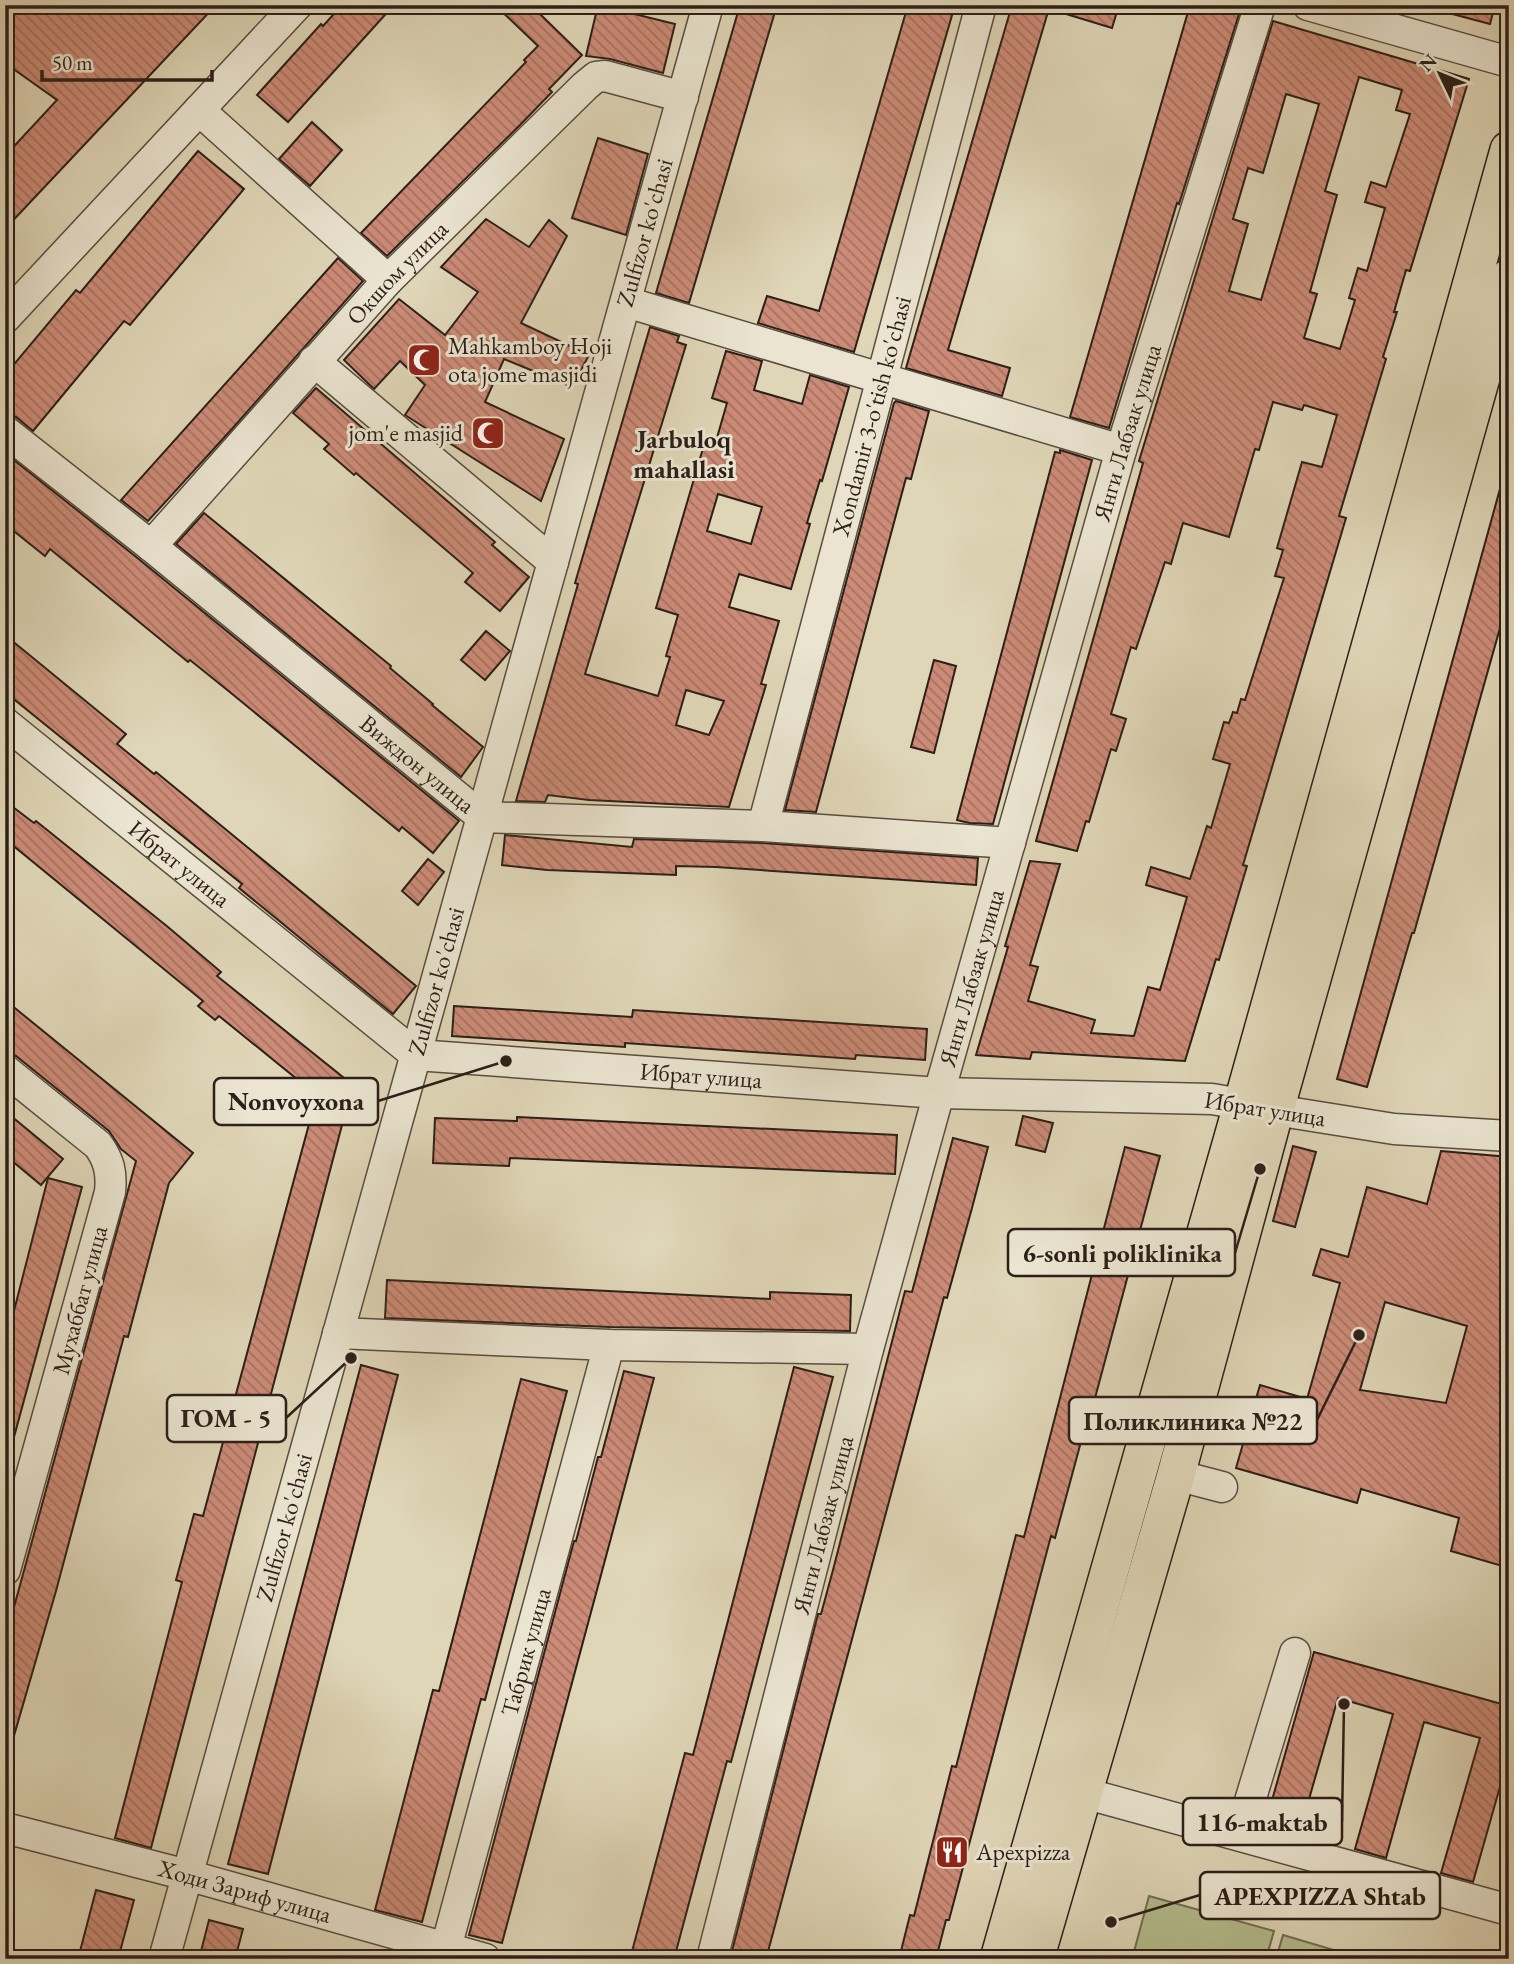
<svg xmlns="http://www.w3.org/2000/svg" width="1514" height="1964" font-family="'EB Garamond',serif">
<defs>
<pattern id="building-back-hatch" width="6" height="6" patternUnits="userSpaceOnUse" patternTransform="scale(1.75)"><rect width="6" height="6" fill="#cc8b77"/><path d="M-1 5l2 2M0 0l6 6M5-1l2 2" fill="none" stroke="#a67161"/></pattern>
</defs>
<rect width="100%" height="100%" fill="#dfd6b7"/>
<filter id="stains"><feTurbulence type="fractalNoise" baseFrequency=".00286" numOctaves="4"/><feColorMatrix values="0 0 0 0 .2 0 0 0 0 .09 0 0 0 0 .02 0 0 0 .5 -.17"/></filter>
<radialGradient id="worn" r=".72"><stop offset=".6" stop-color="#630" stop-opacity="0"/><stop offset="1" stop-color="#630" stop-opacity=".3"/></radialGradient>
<g fill="#b4bd8d" stroke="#706e52" stroke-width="2">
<polygon points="1149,1896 1274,1931 1266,1959 1132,1959"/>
<polygon points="1283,1935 1364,1959 1276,1959"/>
</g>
<g fill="url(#building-back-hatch)" stroke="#2c1f18" stroke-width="2" fill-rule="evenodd">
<polygon points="5,5 216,5 5,229 5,156 57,100 5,63"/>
<polygon points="342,5 394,5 288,122 257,95 321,24 323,26"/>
<polygon points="495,5 550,5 541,15 582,55 549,89 552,92 520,125 387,256 361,233 526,62 524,60 538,46"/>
<polygon points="598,5 675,24 663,73 610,59 586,56"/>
<polygon points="740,5 777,5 689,303 656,293"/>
<polygon points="908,5 955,5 854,352 758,323 767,296 819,311"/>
<polygon points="1012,5 1050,5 948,350 1010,368 1002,396 906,368"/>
<polygon points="1054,5 1119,5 1112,28 1053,10"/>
<polygon points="1190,5 1221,5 1240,11 1179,204 1177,203 1109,428 1070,417"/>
<polygon points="1442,5 1495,5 1490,24 1441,11"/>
<path d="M1273,21l196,58 -59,192 -4,-1 -12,42h3l-14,45 3,2 -47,157 7,2 -103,347 4,1 -28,94 -3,-1 -31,102 -153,-9 -2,7 -54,-4 32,-108 -3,-1 25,-85 30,3 -30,101 8,2 -10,34 67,19 -4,13 43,3 14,-49 12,3 27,-93 -41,-12 5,-18 39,12 17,-53 4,2 19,-64 -17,-5 11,-37 5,1 4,-11 4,1 4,-14 4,1 39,-122 -9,-2 8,-26 -6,-2 25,-86 20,5 15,-52 -33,-10 -2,5 -29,-8 -14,48 -4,-1 -26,88 -46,-14 -12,41 -6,-2 -29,87 -5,-2 -20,67 15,5 -10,32 -5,-2 -22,73 -3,-1 -9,30 -41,-10 107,-378 -4,-2zM1359,77l43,13 -6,20 14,4 -24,73 -15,-5 -6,20 20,6 -18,63 -9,-3 -9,30 6,2 -15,49 -36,-11 13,-44 -7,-2 27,-97 -12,-4zM1286,94l33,10 -58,196 -32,-9 19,-67 -15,-5 15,-51 15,5z"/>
<polygon points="312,122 342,150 310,186 279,159"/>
<polygon points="598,138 648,154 626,235 572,218"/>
<polygon points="198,151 244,189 130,325 124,321 33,431 16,417 5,414 5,375 76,290 80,293 110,257"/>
<polygon points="486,219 529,247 549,220 567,236 521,323 589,355 572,387 504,359 485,402 564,439 541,501 405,415 425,385 400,361 374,389 344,360 399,299 445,335 478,292 441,267"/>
<polygon points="338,258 363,281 231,430 148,521 121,500"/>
<path d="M650,327l29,9 -2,6 9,3 -101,329 73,22 12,-39 -4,-1 12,-41 -22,-7 48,-163 10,3 13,-45 -15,-5 14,-47 36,10 -8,29 48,14 8,-29 39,12 -27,94 -2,-1 -13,43 3,1 -19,65 -52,-15 -10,33 50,14 -18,63 5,1 -37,122 -140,-7 -41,-5 -3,7 -29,-1 62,-217 -3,-1zM718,494l44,13 -11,37 -44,-13zM686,690l38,11 -15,34 -33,-10z"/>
<polygon points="316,388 495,542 492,545 529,577 500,611 465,582 473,573 356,473 354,475 324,449 329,444 293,413"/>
<polygon points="896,401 929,411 911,479 906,478 816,812 785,810 894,403"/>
<polygon points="1060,450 1092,460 993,824 969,823 957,820 1055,452 1060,453"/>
<polygon points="5,453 140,560 459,821 433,853 402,827 399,831 231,693 190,660 188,662 50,549 45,556 5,524"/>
<polygon points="1503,478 1509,479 1509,596 1414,933 1412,933 1367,1087 1337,1079"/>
<polygon points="204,513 391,666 390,668 433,704 432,705 483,747 461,777 176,544"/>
<polygon points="486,631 510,651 485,680 461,660"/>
<polygon points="5,635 126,734 117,744 154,774 156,772 416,986 393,1014 239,888 242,884 5,692"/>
<polygon points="934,660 956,666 934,753 911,747"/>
<polygon points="5,801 34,823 36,821 168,927 221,972 217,976 344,1078 324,1101 219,1016 215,1020 198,1006 203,1001 5,839"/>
<polygon points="505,835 632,847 634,839 762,843 978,858 976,885 716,867 676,866 676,875 547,870 502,865"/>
<polygon points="428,859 444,872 418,905 402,891"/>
<polygon points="5,1000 193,1153 169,1183 128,1337 124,1336 56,1591 11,1746 5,1745 5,1640 136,1161 121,1149 109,1131 16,1056 5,1053"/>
<polygon points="454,1006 632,1017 633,1010 927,1029 925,1060 856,1055 855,1059 625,1043 625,1047 452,1036"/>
<polygon points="315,1102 346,1110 151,1848 115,1838 182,1582 176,1580 194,1514 203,1516"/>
<polygon points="5,1111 63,1159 41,1185 5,1155"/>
<polygon points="1023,1116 1053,1123 1045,1152 1016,1145"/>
<polygon points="517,1117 897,1135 895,1174 510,1158 509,1166 433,1163 435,1118 517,1121"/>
<polygon points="953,1138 988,1147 972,1208 947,1298 944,1297 766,1959 730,1959 818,1614 821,1614 833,1570 905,1291 912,1292"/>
<polygon points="1293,1146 1316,1152 1295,1227 1273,1221"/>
<polygon points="1125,1147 1160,1156 1084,1439 1082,1438 1055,1538 1051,1536 949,1920 946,1920 936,1959 899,1959 910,1915 914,1916 952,1766 956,1767 1016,1535 1024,1537"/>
<path d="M1441,1151l68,6v411l-58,-17 8,-33 -98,-29 -4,14 -121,-35 24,-83 47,14 33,-116 -27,-8 8,-26 27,8 19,-70 60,17zM1385,1302l82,24 -21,77 -86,-13z"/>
<polygon points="48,1178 82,1187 11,1448 5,1447 5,1346"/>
<polygon points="387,1280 770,1299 770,1292 851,1295 850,1331 610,1327 385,1318"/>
<polygon points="361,1365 398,1375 268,1874 228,1864"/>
<polygon points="794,1367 833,1377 738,1736 731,1762 727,1761 674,1959 630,1959 685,1753 693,1755"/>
<polygon points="624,1371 654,1378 502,1943 469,1935 574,1541 576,1541 598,1457 601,1457"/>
<polygon points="521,1379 567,1391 485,1700 481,1699 422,1922 375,1910 433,1690 439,1691"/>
<polygon points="1314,1652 1509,1706 1509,1755 1473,1882 1441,1873 1480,1738 1424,1722 1386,1858 1355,1849 1393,1714 1338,1698 1299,1834 1265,1825"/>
<polygon points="96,1890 134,1900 118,1959 78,1959"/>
<polygon points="209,1920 243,1929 235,1959 199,1959"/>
</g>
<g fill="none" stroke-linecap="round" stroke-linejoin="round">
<g stroke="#594d40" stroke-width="33">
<g id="minor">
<polyline points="1308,5 1509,62"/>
<polyline points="199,110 388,280"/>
<polyline points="626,302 1121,450"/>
<polyline points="5,318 297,5"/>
<polyline points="314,361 553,562"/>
<path id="s1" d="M5,431l146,115 331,271 281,9 247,17"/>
<path id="s2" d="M151,546l237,-266 197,-194 11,-9 9,-1 78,21"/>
<path id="s3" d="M5,723l411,332 523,38 273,6 29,5"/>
<path id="s4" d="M763,826l218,-821"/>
<path d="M5,1070l93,75c11,15 14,28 12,47l-105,378"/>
<polyline points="1275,1110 1394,1129 1509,1136"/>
<polyline points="338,1333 609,1345 868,1349"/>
<polyline points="1176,1475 1222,1487"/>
<polyline points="1084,1793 1509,1910"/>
<path id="s5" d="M5,1828l182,47 298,84"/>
<polyline points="1240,1834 1295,1653"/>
<path id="s6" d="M164,1959l544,-1954"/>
<path id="s7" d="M443,1959l166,-614"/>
<path id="s8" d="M712,1959l156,-610 71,-256 182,-643 139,-445"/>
</g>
</g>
<g stroke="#2c1f18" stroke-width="40">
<g id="major">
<polyline points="999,1959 1234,1134 1509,150"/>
<polyline points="1035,1959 1176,1475 1275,1110 1509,278"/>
</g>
</g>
<use href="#minor" stroke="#eae4d0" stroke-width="30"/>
<use href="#major" stroke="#dfd6b7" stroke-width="37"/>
</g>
<defs>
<g id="mosque-square" transform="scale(1.75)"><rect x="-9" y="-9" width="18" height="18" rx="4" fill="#8f2418" stroke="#eae4d0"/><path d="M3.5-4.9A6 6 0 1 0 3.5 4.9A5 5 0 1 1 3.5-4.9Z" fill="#fff"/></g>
<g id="restaurant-square" transform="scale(1.75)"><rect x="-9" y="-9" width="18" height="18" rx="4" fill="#8f2418" stroke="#eae4d0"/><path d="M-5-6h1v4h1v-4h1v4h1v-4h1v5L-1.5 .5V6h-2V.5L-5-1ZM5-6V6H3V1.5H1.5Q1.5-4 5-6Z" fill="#fff"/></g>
</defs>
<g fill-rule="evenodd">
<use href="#mosque-square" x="424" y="360"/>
<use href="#mosque-square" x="488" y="433"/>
<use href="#restaurant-square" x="952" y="1852"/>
</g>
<g text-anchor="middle" stroke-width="6" stroke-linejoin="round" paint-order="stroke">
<g font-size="24" fill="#2c1f18" stroke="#eae4d0">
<text dy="8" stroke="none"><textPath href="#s6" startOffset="1792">Zulfizor ko'chasi</textPath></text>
<text dy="8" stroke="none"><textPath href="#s2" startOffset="368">Окшом улица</textPath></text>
<text dy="8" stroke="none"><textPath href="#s4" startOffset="424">Xondamir 3-o'tish ko'chasi</textPath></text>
<text dy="8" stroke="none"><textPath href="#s8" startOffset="1582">Янги Лабзак улица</textPath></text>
<text dy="8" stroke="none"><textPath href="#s1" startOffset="530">Виждон улица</textPath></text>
<text dy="8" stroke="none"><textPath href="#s3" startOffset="224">Ибрат улица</textPath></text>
<text dy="8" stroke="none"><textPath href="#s8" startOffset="1015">Янги Лабзак улица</textPath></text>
<text dy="8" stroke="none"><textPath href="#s6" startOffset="1015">Zulfizor ko'chasi</textPath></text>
<text dy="8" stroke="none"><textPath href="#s3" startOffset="814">Ибрат улица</textPath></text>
<text transform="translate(1265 1109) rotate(9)" y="8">Ибрат улица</text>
<text transform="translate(80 1300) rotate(-75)" y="8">Мухаббат улица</text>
<text dy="8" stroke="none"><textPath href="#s8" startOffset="448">Янги Лабзак улица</textPath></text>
<text dy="8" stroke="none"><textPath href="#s6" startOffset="448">Zulfizor ko'chasi</textPath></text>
<text dy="8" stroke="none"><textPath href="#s7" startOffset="318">Табрик улица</textPath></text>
<text dy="8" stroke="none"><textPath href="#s5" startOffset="248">Ходи Зариф улица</textPath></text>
</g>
<g font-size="24" fill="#2c1f18" stroke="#eae4d0" text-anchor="start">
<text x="448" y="354">Mahkamboy Hoji<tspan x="448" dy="28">ota jome masjidi</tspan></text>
<text x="463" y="441" text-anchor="end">jom'e masjid</text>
<text x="976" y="1860">Apexpizza</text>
</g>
<g font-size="26" font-weight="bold" fill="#2c1f18" stroke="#eae4d0">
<text x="684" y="448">Jarbuloq<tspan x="684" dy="30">mahallasi</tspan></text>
</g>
</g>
<path fill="none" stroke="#2c1f18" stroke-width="2.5" d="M506 1061L378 1101M1260 1169L1235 1253M351 1358L286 1418M1359 1335L1317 1420M1344 1704L1342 1822M1111 1922L1200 1895"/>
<g fill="#2c1f18" stroke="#eae4d0" stroke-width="2.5">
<circle cx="506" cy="1061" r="7"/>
<circle cx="1260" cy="1169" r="7"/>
<circle cx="351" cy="1358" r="7"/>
<circle cx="1359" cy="1335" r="7"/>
<circle cx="1344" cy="1704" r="7"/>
<circle cx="1111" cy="1922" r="7"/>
</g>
<g fill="#eae4d0" stroke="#2c1f18" stroke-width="2.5">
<rect x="214" y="1078" width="164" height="47" rx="7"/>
<rect x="1008" y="1229" width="227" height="47" rx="7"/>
<rect x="167" y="1395" width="119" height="47" rx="7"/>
<rect x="1069" y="1397" width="248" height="47" rx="7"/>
<rect x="1183" y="1798" width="159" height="47" rx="7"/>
<rect x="1200" y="1872" width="240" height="47" rx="7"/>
</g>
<g font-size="26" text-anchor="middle" font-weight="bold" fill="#2c1f18">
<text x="296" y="1110">Nonvoyxona</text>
<text x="1122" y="1262">6-sonli poliklinika</text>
<text x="226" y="1427">ГОМ - 5</text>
<text x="1193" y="1430">Поликлиника №22</text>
<text x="1262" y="1831">116-maktab</text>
<text x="1320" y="1905">APEXPIZZA Shtab</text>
</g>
<rect width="1514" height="1964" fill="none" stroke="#dfd6b7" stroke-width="28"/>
<rect x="7" y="7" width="1500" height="1950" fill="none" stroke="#2c1f18" stroke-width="3.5"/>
<rect x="14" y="14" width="1486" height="1936" fill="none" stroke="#2c1f18" stroke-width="2"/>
<g transform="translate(1440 74) rotate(313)" stroke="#eae4d0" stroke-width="5" paint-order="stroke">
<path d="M0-5L12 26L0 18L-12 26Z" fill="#2c1f18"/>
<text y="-10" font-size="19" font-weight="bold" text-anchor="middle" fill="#2c1f18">N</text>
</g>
<path d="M42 70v10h170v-10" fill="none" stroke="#2c1f18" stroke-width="3.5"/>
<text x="52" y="70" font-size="21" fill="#2c1f18" stroke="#eae4d0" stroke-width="5" paint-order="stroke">50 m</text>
<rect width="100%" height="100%" filter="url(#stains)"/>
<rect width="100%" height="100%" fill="url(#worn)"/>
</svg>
